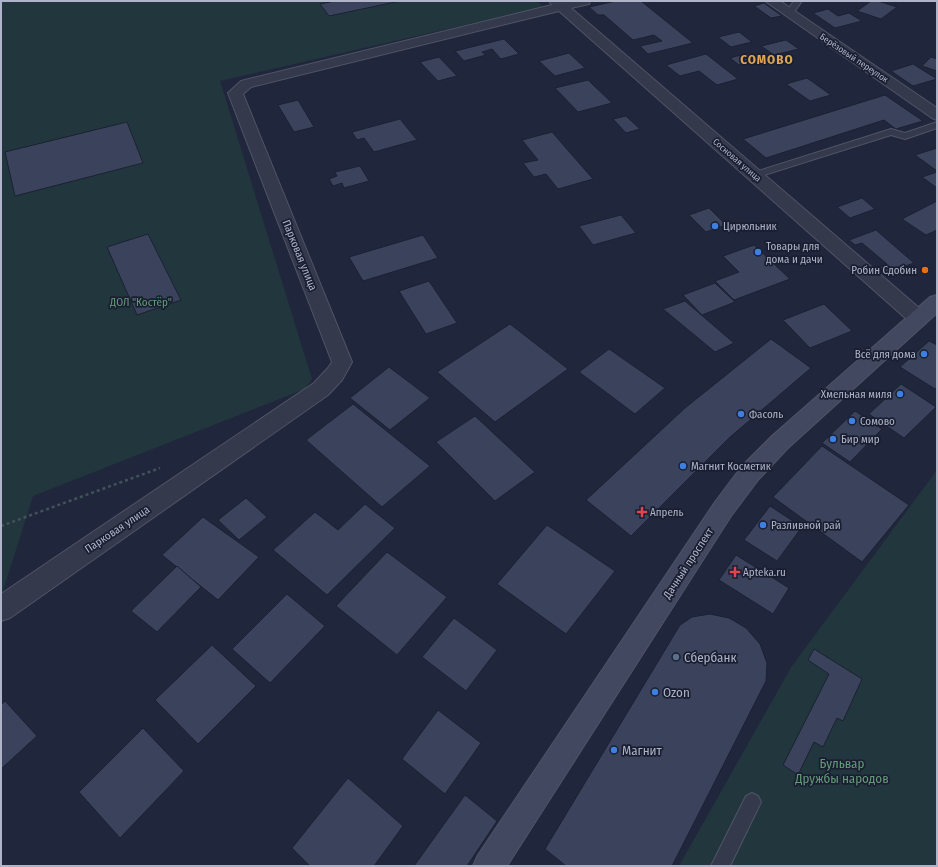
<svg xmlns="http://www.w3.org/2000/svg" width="938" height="867" font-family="'Fira Sans Condensed',sans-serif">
<rect width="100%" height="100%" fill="#20273c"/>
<g fill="#22363d">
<polygon points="1,1 537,1 543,7 220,81 312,379 305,389 33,496 1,597"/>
<polygon points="937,470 937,866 679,866 792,666"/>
</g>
<g fill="#3b435c" stroke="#1b2133">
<polygon points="335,1 400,1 329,16 320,4"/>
<polygon points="616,1 641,1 693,43 648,54 640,46 662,41 654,35 633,40 604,15 598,15 589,7"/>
<polygon points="871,1 878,1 897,7 881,19 857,11"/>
<polygon points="764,3 782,16 771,18 754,6"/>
<polygon points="828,9 838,16 849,13 862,21 835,28 813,13"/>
<polygon points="739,32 752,42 731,47 718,37"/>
<polygon points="504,39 519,54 501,59 492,49 482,52 486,55 464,61 455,51"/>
<polygon points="786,40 799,49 774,55 761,46"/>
<polygon points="569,53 585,68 555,76 539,61"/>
<polygon points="748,53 758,60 739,65 730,58"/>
<polygon points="706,54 738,79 717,85 699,71 680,76 666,65"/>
<polygon points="439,57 457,76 438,81 420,62"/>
<polygon points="931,57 937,59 937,71 922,66"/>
<polygon points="913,64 937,79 913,86 891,71"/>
<polygon points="807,78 831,95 810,101 786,84"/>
<polygon points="588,80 612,103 578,112 555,88"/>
<polygon points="885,95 923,121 896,129 884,120 766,158 743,139"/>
<polygon points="298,100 314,127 294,132 278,105"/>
<polygon points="626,116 640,129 626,133 613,119"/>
<polygon points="400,119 417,140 374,152 364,138 357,140 352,132"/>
<polygon points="127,122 143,163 15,196 5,152"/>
<polygon points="552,132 593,179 558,189 546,174 534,177 523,163 538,160 522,140"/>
<polygon points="937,148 937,171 915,155"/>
<polygon points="360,166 369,181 344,188 342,183 333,186 329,179 337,176 335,172"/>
<polygon points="937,172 937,188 922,177"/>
<polygon points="862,198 875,209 850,218 837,207"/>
<polygon points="937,201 937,230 926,235 902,219"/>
<polygon points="709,208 726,225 706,232 689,215"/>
<polygon points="621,215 636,233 593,245 579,226"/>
<polygon points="876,230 914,263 886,273 879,267 887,264 862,243 855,245 849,240"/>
<polygon points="148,234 181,300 137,315 107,247"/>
<polygon points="423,235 438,258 363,281 349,257"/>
<polygon points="754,245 790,279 734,300 715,281 739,272 723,256"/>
<polygon points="429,281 457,323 426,334 399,291"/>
<polygon points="715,283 735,302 702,315 683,295"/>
<polygon points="685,301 734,343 715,352 663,309"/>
<polygon points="824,304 852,331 810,348 783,320"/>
<polygon points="510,324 568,369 495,422 437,372"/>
<polygon points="771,339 811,368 729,438 631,536 586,500 685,408"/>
<polygon points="929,341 937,345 937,387 935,389 900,367"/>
<polygon points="609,349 665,388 635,414 579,372"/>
<polygon points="389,367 430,398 390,430 350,398"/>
<polygon points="901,384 936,407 904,438 869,414"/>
<polygon points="353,404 430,466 382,507 306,440"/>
<polygon points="855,411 882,429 850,462 822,443"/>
<polygon points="475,416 535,472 495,501 436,442"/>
<polygon points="822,446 909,505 862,562 773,497"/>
<polygon points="246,498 267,517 239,540 218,520"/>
<polygon points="365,504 395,528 327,595 273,550 315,512 338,530"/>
<polygon points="770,506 802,527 777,561 744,540"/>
<polygon points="203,517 259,557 218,600 162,555"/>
<polygon points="547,525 615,571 566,634 497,584"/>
<polygon points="387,552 447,597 397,655 336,606"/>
<polygon points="736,555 789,588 773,614 719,580"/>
<polygon points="177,566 201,587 157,632 131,611"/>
<polygon points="287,594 325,626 270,683 232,649"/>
<polygon points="710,614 729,618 746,628 760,644 767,663 766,681 672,866 566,866 545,849 680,625 692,617"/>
<polygon points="454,618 497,650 466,691 422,657"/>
<polygon points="212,645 256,686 198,744 155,700"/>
<polygon points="814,649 862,679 843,721 837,718 823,747 814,742 798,775 783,765 829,674 808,660"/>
<polygon points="5,701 37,736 1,769 1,705"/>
<polygon points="438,710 481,743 445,794 402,759"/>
<polygon points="143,728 184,771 120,838 79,792"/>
<polygon points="348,778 403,826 374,866 310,866 292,848"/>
<polygon points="465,795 497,821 467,866 414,866"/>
</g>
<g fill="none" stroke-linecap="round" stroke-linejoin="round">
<g stroke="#4f5467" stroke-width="2">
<g id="lane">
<polygon points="794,1 802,1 792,15 786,15 785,13"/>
<polygon points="937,122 937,128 908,138 905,139 891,135 758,177 752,177 750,175 752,173 888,130 891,129 905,133"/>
<polygon points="752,793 758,796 761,802 730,866 711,866 746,796"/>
</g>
</g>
<g stroke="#4f5467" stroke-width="2">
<g id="street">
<polygon points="549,1 590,1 589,4 571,8 925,313 928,318 925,323 918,325 911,323 559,11 251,87 243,94 352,362 342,380 328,395 10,618 1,621 1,594 314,383 328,368 332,362 228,93 241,81 552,5"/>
<polygon points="765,1 780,1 937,108 937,120 932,118"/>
</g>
</g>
<g stroke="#4f5467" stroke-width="2">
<polygon id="secondary" points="937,295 937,313 788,448 758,480 731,516 507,866 473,866 478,855 715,502 742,466 772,436 930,297"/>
</g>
<polyline stroke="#40535a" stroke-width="2.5" stroke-dasharray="3 3" stroke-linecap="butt" points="1,526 160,468"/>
<use href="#lane" fill="#343a4c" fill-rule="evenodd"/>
<use href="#street" fill="#343a4c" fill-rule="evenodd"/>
<use href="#secondary" fill="#41485f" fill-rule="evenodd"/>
</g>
<g fill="#3f7fe0" stroke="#191f31" stroke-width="1.5">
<circle cx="715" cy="226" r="4"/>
<circle cx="758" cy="252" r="4"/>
<circle cx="924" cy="354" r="4"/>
<circle cx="900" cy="394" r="4"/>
<circle cx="741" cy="414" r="4"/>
<circle cx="852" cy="421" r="4"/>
<circle cx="833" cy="439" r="4"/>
<circle cx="683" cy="466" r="4"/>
<circle cx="763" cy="525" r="4"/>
<circle cx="655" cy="692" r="4"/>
<circle cx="614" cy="750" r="4"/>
</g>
<circle fill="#e8710a" stroke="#191f31" stroke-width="1.5" cx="925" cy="270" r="4"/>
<g fill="#e0444e" stroke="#191f31" stroke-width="1.5">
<path d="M640 506h4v4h4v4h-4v4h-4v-4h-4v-4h4z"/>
<path d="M733 566h4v4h4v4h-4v4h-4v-4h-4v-4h4z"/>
</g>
<circle fill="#5c6f8a" stroke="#191f31" stroke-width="1.5" cx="676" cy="657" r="4"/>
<g text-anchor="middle" stroke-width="3.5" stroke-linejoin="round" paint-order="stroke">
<g font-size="9" fill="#afb4c8" stroke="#191f31">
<text transform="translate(854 58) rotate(34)" y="3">Берёзовый переулок</text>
<text transform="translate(737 160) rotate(41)" y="3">Сосновая улица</text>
</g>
<g font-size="11" fill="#afb4c8" stroke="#191f31" text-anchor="start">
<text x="723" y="230">Цирюльник</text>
<text x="766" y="250">Товары для<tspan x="766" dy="13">дома и дачи</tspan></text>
<text x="917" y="274" text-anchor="end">Робин Сдобин</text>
<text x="916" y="358" text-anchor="end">Всё для дома</text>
<text x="892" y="398" text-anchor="end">Хмельная миля</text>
<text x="749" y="418">Фасоль</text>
<text x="860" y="425">Сомово</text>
<text x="841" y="443">Бир мир</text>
<text x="691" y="470">Магнит Косметик</text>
<text x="650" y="516">Апрель</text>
<text x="771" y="529">Разливной рай</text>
<text x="743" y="576">Apteka.ru</text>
</g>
<g font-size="11" fill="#afb4c8" stroke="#191f31">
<text transform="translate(300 255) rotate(68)" y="4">Парковая улица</text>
<text transform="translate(117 529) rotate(-34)" y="4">Парковая улица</text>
<text transform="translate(688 563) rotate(-57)" y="4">Дачный проспект</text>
</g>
<g font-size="11" fill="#649b79" stroke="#191f31">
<text x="141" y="306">ДОЛ "Костёр"</text>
</g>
<g font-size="13" font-weight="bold" letter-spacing="1" fill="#dda555" stroke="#191f31">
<text x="767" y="64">СОМОВО</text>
</g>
<g font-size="13" fill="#afb4c8" stroke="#191f31" text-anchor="start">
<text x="684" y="662">Сбербанк</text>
<text x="663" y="697">Ozon</text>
<text x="622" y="755">Магнит</text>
</g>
<g font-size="13" fill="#649b79" stroke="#191f31">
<text x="842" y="768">Бульвар<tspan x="842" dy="15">Дружбы народов</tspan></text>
</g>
</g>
<rect width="938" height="867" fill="none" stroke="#afb4c8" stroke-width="4"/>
</svg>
